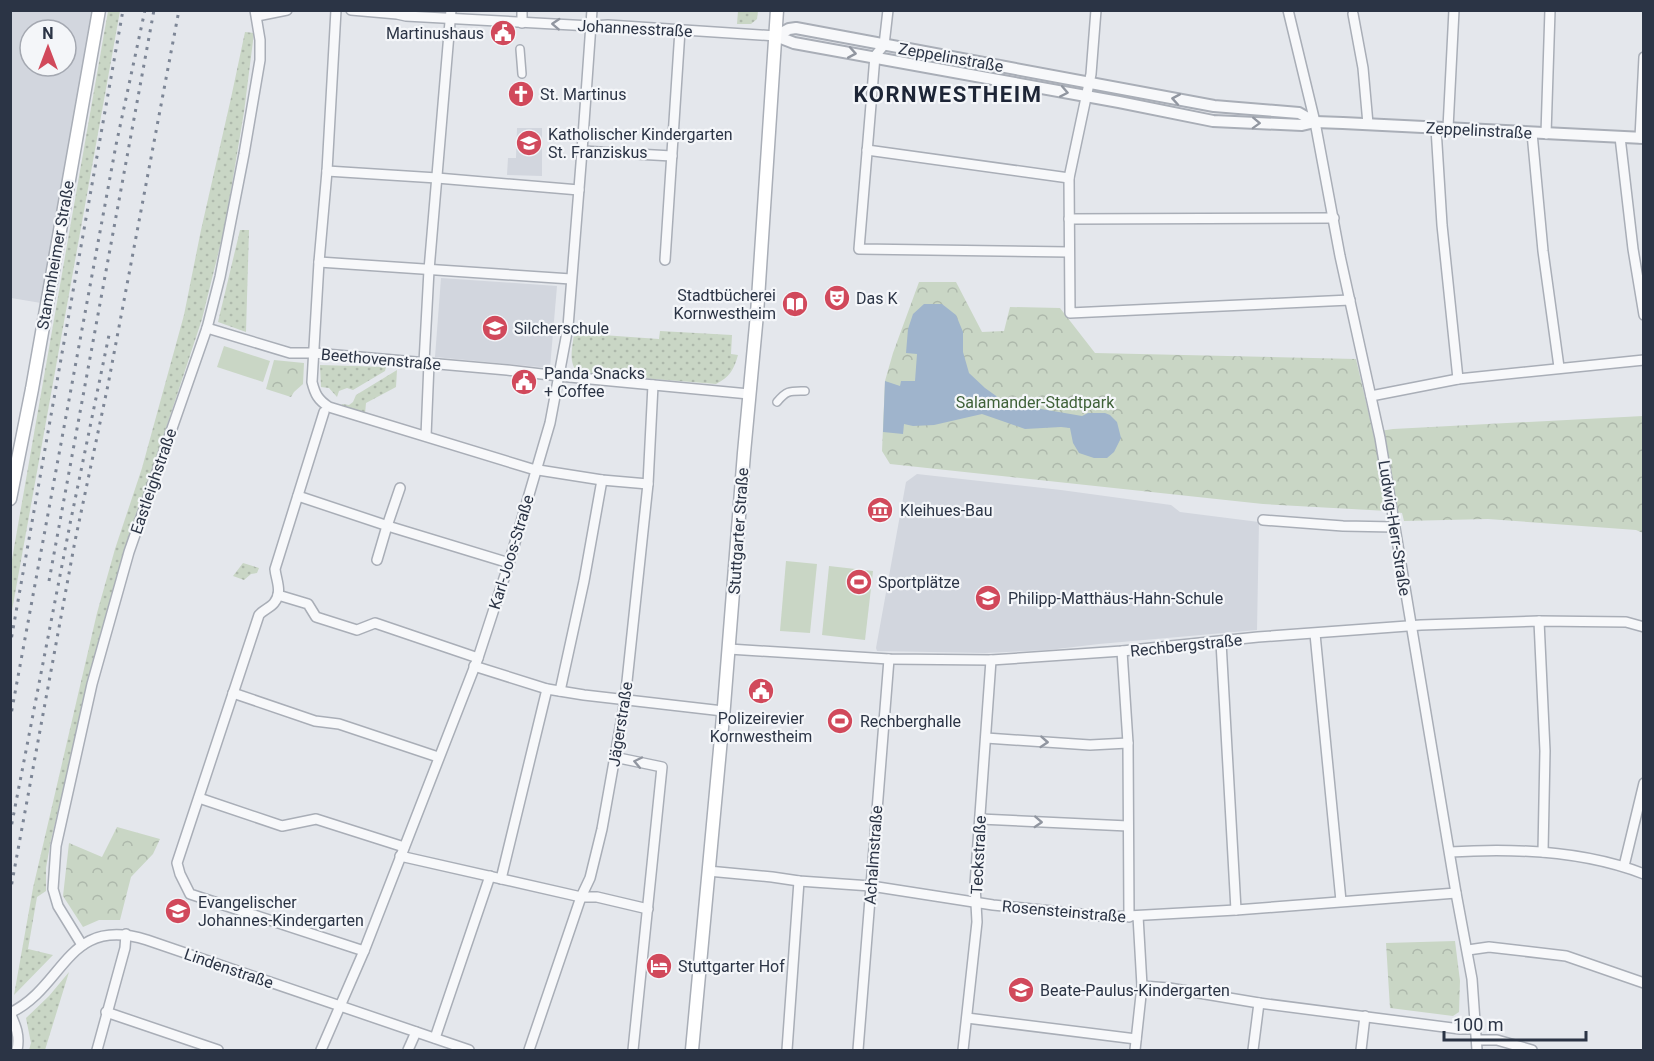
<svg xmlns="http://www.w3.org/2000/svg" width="1654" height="1061" font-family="Roboto,sans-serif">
<defs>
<pattern id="grass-dots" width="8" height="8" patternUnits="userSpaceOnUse" patternTransform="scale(1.5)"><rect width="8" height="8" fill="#c9d6c5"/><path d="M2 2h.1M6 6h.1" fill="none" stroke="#adb8ab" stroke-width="1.8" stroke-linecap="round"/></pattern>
<pattern id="forest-crowns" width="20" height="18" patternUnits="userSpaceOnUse" patternTransform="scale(1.5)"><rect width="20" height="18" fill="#c9d6c5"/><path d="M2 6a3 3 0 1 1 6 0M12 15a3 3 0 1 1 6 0" fill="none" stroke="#adb8ab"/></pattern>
</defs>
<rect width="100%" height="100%" fill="#e4e7ec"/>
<g fill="#d2d6de" fill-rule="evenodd">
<path d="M10,11h85l-54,292 -30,-5zM30,30h36v36h-36z"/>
<polygon points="517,128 542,128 542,176 507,175 508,158 516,158"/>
<polygon points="441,278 557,286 550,368 435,357"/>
<polygon points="917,474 1061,490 1171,505 1180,512 1259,522 1257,630 1099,644 1048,650 985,653 877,651 876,648 906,482"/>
</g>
<g fill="url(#grass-dots)">
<polygon points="108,11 120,11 11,616 11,565"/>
<polygon points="738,11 758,11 757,19 751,24 737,24"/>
<polygon points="245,32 254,33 244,112 225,226 202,319 146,489 89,682 51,840 46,868 46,891 37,897 28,949 53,955 14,995 33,888 97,613 115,549 142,468 184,315 201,230 231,98"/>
<polygon points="240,230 249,230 246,332 218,322"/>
<path d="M660,331l72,4 -1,19 7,1c-4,14 -8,22 -22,29l-137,-11c-12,-9 -6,-27 -5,-40l85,6z"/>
<polygon points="320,365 386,367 385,371 353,390 347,388 339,391 337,397 329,388 321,387"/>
<polygon points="397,370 396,387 366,403 365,414 341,407 342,404 349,405 353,402 356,395"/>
<polygon points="243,563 259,568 257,573 251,574 244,580 233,576"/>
<polygon points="69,972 45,1050 29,1050 31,1043 26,1018 49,996"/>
</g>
<g fill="url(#forest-crowns)">
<polygon points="919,282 956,282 982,332 1004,331 1010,307 1060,308 1095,353 1356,359 1373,432 1393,429 1643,416 1643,533 1636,530 1488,519 1404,521 1402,513 1387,511 1263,504 890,464 882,451 885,381 893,353"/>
<polygon points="274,360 304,363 303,384 294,392 291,397 266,389"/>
<polygon points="117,827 160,839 153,854 131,877 120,920 99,920 83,927 63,896 69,843 102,857"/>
<polygon points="1455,941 1460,981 1459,1012 1453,1016 1390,1008 1386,943"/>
</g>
<g fill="#c9d6c5">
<polygon points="224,346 270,361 263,382 217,367"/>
<polygon points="786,561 817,564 810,633 780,631"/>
<polygon points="829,566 873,571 865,640 822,635"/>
</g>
<polygon fill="#9fb4cc" points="924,304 942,304 956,315 963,332 963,352 969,373 985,388 999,398 1018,405 1082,416 1088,413 1105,413 1110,415 1117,422 1121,438 1114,452 1107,458 1094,458 1079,453 1073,443 1070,428 1061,427 1025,429 982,414 934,425 913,426 904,424 903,434 883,432 885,381 900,386 901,381 915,381 917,354 906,353 908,329 913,314"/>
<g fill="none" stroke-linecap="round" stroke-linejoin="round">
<g stroke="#a9aeb7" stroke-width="10">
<g id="pedestrian">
<polyline points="520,49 522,74"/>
<path d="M777,402c10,-12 13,-11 28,-11"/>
</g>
</g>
<g stroke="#a9aeb7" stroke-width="12">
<g id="minor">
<path d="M336,10l-9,161 -8,91 -7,120c3,12 6,18 17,25l203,62 70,11 46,4"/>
<polyline points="351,10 397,14 406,16 591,26 608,25 776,36"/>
<polyline points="888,10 884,45 875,56 859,249 1069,252"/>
<polyline points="1096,10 1091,74 1069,178 1070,313 1350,300"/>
<polyline points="1288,10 1315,122 1340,256 1380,438 1456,893 1472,979 1477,1050"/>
<polyline points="1353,14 1363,68 1368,124"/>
<polyline points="257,16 287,10"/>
<polyline points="522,23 522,10"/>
<polyline points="1436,128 1442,225 1458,379"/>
<polyline points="1448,128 1454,10"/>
<polyline points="1532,133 1543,251 1559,367"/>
<polyline points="1546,134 1550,10"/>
<polyline points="1620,137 1633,249 1644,315"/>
<polyline points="1640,138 1644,57"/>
<polyline points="867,150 1069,178"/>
<polyline points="582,151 672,156"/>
<polyline points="327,171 437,178 579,190"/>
<polyline points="1069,219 1334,218"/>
<polyline points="665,260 680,30"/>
<polyline points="319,262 571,279"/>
<polyline points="207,328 290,353 314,353 507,370 559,376 749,394"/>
<polyline points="424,363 429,270 451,10"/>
<polyline points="1371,396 1458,379 1644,360"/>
<path d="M324,412l-49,157c1,11 8,23 -1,34 -4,5 -11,7 -15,12l-82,248 3,11 10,20 174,57"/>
<polyline points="426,436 429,363"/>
<polyline points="298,496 391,527 509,563"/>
<polyline points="1263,520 1343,526 1395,527"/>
<polyline points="377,560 387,526 400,488"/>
<polyline points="278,595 308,604 316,617 357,630 375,623 478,658"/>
<polyline points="1539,621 1545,751 1543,852"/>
<polyline points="1315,634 1341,901"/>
<polyline points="1221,642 1236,910"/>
<polyline points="729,649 889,659 991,660 1122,651 1258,637 1421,625 1539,621 1626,622 1644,627"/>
<polyline points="1122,651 1128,743 1129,917"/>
<polyline points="474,666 547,689 584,695 723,711"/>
<polyline points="560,691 584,581 602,480"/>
<polyline points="233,693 315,721 339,724 438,757"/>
<polyline points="986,738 1090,745 1128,743"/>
<polyline points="614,757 662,767 633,1050"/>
<polyline points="199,798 282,826 316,819 404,847"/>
<polyline points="980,819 1128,826"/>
<path d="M1450,852c62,-4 135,-1 194,22"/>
<polyline points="400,856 581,897 597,897 648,909"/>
<polyline points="1624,866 1644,783"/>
<polyline points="708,871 772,877 799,881 871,886 993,905 1110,917 1236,910 1456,893"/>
<polyline points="501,879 547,689"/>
<polyline points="82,945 58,906 53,889 56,846 92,684 129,552 207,328 220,277 244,154 260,60 260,40 255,10"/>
<polyline points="1468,950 1489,947 1566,956 1644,983"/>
<polyline points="1142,986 1169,988 1259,1003 1460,1029 1476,1029"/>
<polyline points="106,1012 218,1050"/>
<path d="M10,1013c56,-27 56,-98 137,-73l322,110"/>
<path d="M10,1013c6,13 10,23 7,37"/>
<polyline points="967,1018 1136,1039"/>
<polyline points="435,1038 490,876"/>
<polyline points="1477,1040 1497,1040 1532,1050"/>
<polyline points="97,1050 125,948 126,934"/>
<polyline points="321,1050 364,951 478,658 509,563 550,423 568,327 582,151 592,10"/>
<polyline points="408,1050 416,1032"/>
<polyline points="529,1050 581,897 590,878 602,829 625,700 648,484 653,385"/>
<polyline points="787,1050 799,881"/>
<polyline points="858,1050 889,659"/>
<polyline points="963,1050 977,922 975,885 991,660"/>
<polyline points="1135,1050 1142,986 1138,916"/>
<polyline points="1253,1050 1259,1003"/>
<polyline points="1361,1050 1365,1016"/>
</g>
</g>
<g stroke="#a9aeb7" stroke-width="14">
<g id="tertiary">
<polyline points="776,36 794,43 1119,102 1213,121 1302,125 1315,122 1343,123 1644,138"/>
<polyline points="776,36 789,29 796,28 1214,106 1299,113 1315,122"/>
</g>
</g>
<g stroke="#a9aeb7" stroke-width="15">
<g id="secondary">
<polyline points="10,499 32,389 99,10"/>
<polyline points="692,1050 724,706 744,453 757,314 777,10"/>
</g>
</g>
<use href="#pedestrian" stroke="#f7f8fa" stroke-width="7"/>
<use href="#minor" stroke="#f7f8fa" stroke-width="9"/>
<use href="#tertiary" stroke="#f7f8fa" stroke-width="10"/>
<use href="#secondary" stroke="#fff" stroke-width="12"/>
<g stroke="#7d8696" stroke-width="3" stroke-dasharray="3 6" stroke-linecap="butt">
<polyline points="49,581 154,10"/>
<polyline points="10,646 123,10"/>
<polyline points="10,720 116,145 145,10"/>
<polyline points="10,833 70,524 109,335"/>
<polyline points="10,893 75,541 108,385 179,10"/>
</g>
</g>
<defs><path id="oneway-chevron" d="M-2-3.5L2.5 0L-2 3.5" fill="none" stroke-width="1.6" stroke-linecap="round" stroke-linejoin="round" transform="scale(1.5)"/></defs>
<g stroke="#9196a0">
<use href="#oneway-chevron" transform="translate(556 24) rotate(-177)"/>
<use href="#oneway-chevron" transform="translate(852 53) rotate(10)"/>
<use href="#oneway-chevron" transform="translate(1064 92) rotate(11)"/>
<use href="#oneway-chevron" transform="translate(1176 99) rotate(-170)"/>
<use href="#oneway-chevron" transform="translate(1256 123) rotate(2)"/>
<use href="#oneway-chevron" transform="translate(1044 742) rotate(4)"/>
<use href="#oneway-chevron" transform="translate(638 762) rotate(-168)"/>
<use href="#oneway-chevron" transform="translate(1038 822) rotate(3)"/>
</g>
<defs>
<g id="civic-disc" transform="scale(1.35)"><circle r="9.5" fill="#d1495b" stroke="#f4f6f9"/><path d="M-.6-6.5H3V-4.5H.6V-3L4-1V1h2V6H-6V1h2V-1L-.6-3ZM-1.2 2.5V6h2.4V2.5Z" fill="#fff"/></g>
<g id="church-disc" transform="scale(1.35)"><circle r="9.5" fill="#d1495b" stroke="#f4f6f9"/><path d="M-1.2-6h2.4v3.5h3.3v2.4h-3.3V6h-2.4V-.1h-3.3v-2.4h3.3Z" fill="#fff"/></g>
<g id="school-disc" transform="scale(1.35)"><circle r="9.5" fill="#d1495b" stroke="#f4f6f9"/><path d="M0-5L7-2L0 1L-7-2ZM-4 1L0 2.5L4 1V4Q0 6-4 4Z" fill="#fff"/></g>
<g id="theatre-disc" transform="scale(1.35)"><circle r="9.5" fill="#d1495b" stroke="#f4f6f9"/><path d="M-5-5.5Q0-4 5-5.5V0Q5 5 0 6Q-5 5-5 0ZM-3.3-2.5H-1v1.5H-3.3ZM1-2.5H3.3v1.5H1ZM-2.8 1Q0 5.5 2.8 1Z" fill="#fff"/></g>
<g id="library-disc" transform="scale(1.35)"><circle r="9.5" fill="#d1495b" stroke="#f4f6f9"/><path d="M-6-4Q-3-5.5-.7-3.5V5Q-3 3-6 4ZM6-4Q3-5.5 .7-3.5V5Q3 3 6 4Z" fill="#fff"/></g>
<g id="museum-disc" transform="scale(1.35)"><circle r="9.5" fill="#d1495b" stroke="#f4f6f9"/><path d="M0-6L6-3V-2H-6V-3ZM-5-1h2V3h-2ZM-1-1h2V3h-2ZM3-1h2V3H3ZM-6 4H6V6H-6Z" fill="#fff"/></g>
<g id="stadium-disc" transform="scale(1.35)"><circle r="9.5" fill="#d1495b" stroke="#f4f6f9"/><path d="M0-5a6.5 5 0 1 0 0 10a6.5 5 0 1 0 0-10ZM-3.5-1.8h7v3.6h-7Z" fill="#fff"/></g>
<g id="hotel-disc" transform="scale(1.35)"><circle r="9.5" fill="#d1495b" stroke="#f4f6f9"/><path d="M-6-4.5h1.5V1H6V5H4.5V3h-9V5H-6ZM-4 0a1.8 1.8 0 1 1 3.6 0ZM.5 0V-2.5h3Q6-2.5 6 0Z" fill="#fff"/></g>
</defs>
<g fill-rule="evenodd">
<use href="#civic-disc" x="503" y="33"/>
<use href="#church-disc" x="521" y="94"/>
<use href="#school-disc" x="529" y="143"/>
<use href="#theatre-disc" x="837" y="298"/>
<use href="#library-disc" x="795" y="304"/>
<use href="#school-disc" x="495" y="328"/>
<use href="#civic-disc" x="524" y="382"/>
<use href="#museum-disc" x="880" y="510"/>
<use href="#stadium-disc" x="859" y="582"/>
<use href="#school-disc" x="988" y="598"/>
<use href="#civic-disc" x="761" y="691"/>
<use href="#stadium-disc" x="840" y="721"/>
<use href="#school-disc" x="178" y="911"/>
<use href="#hotel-disc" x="659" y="966"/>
<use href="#school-disc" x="1021" y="990"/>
</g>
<g text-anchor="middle" stroke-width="4.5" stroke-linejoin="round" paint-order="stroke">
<g font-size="16" fill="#2b3445" stroke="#f4f6f9">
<text transform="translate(635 28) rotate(3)" y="6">Johannesstraße</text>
<text transform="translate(951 57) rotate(10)" y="6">Zeppelinstraße</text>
<text transform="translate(1479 130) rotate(3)" y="6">Zeppelinstraße</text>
<text transform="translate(55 255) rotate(-80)" y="6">Stammheimer Straße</text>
<text transform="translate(381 359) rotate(5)" y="6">Beethovenstraße</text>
<text transform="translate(153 481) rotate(-71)" y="6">Eastleighstraße</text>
<text transform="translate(1395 528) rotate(81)" y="6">Ludwig-Herr-Straße</text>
<text transform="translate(738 531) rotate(-86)" y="6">Stuttgarter Straße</text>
<text transform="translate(511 552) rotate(-73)" y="6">Karl-Joos-Straße</text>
<text transform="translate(1186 645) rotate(-6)" y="6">Rechbergstraße</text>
<text transform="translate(620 724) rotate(-81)" y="6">Jägerstraße</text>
<text transform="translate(873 855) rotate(-86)" y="6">Achalmstraße</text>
<text transform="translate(978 855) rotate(-87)" y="6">Teckstraße</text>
<text transform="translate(1064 911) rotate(5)" y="6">Rosensteinstraße</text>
<text transform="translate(229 968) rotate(19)" y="6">Lindenstraße</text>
</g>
<g font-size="16" fill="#2b3445" stroke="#f4f6f9" text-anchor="start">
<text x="484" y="39" text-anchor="end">Martinushaus</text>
<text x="540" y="100">St. Martinus</text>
<text x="548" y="140">Katholischer Kindergarten<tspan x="548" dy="18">St. Franziskus</tspan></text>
<text x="776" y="301" text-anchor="end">Stadtbücherei<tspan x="776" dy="18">Kornwestheim</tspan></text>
<text x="856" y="304">Das K</text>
<text x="514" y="334">Silcherschule</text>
<text x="544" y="379">Panda Snacks<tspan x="544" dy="18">+ Coffee</tspan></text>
<text x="900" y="516">Kleihues-Bau</text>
<text x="878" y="588">Sportplätze</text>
<text x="1008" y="604">Philipp-Matthäus-Hahn-Schule</text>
<text x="761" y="724" text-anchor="middle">Polizeirevier<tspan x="761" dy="18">Kornwestheim</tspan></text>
<text x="860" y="727">Rechberghalle</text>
<text x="198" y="908">Evangelischer<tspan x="198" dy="18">Johannes-Kindergarten</tspan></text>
<text x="678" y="972">Stuttgarter Hof</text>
<text x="1040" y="996">Beate-Paulus-Kindergarten</text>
</g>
<g font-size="16" fill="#3f6138" stroke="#f4f6f9">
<text x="1035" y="408">Salamander-Stadtpark</text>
</g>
<g font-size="22" font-weight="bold" letter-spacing="1.5" fill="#1d2536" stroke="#f4f6f9">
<text x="948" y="102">KORNWESTHEIM</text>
</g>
</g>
<rect width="1654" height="1061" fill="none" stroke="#2b3445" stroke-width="24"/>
<g transform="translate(48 48)"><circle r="28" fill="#f4f6f9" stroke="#a4a8b1" stroke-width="1.5"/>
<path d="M0-4.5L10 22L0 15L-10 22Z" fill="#d1495b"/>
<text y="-9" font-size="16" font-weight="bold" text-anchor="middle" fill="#2b3445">N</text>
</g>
<path d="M1444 1031v9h142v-9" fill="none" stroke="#2b3445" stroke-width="3"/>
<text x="1453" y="1031" font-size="18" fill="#2b3445" stroke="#f4f6f9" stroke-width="4.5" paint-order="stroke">100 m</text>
</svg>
